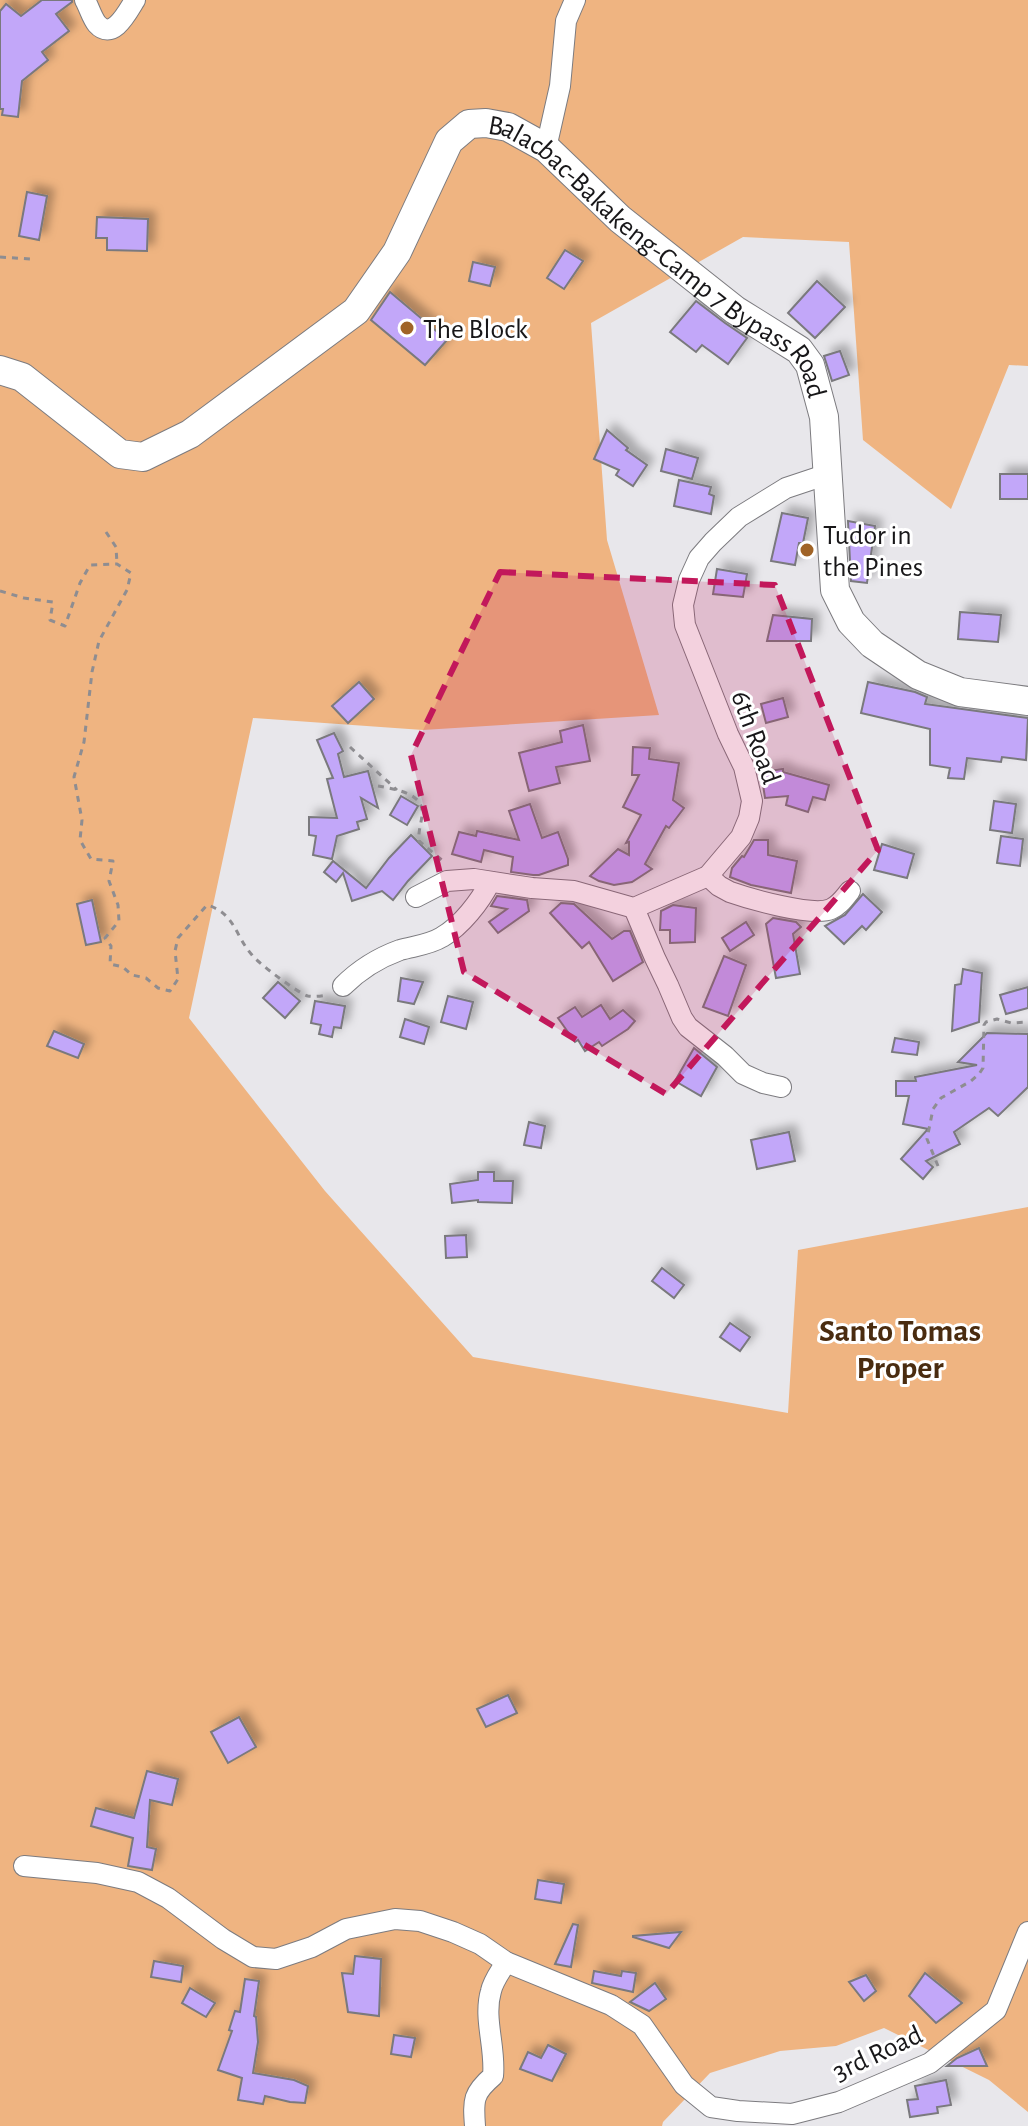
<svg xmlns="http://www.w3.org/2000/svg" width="1028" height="2126" font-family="'Alegreya Sans',sans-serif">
<defs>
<filter id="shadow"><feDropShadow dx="7" dy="-7" stdDeviation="4" flood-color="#0004"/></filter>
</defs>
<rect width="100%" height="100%" fill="#e8e7eb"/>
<polygon fill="#efb481" points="0,0 1028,0 1028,366 1009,365 951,509 863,440 849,242 743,237 591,323 607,540 659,715 423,730 253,718 189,1018 325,1191 473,1357 788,1413 798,1250 1028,1207 1028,2112 989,2080 884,2028 836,2046 780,2051 710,2073 663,2122 662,2126 0,2126"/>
<g fill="#c2a7f9" stroke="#7a797d" stroke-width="2" filter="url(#shadow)">
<polygon points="42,0 72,0 72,2 56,14 69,31 42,52 48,60 22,81 18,117 2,115 3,109 0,109 0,11 6,4 21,16"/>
<polygon points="27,192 47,196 39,240 19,236"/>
<polygon points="97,217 148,219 147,251 107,250 107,238 96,238"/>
<polygon points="565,250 583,261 564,289 547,278"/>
<polygon points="473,262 495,267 490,286 469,281"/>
<polygon points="817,281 845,307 815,338 788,313"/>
<polygon points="390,292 447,340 425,365 371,320"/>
<polygon points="696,301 725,323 747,338 728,364 702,345 696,352 670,332"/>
<polygon points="840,351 849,375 832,381 824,356"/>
<polygon points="607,430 628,448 626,450 647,465 633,486 616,475 619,470 594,459"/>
<polygon points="666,449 698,458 692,479 661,471"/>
<rect x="1000" y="474" width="28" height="25"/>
<polygon points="679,480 711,487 709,494 714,496 711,514 674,506"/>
<polygon points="782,513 808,518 803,543 799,543 795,565 771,561"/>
<polygon points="848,521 875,526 867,583 851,581"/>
<polygon points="717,569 747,574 743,597 713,594"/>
<polygon points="960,612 1001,615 998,642 958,639"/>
<polygon points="773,615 812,619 811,641 767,641"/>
<polygon points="359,682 374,699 348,723 332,706"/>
<polygon points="868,682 915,692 927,697 925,704 1028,718 1026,760 1002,757 1001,762 967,758 964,779 948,778 950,768 930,765 930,729 861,713"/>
<polygon points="783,698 788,717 766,723 761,704"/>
<polygon points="583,725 590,761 556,767 560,783 529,791 519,753 562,742 560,731"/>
<polygon points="334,733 343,751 338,754 344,777 368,771 378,808 361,798 367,819 357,822 359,829 337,836 332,859 313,855 316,836 309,835 309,817 337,818 327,779 333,778 317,740"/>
<polygon points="633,747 650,748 649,759 679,763 673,800 684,808 669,828 666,826 645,864 652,869 632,882 614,885 599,881 590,876 618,849 629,855 629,842 626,843 641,815 623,807 639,775 632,775"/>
<polygon points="783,769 783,772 829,785 825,800 813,797 808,812 786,805 788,796 765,798 761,772"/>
<polygon points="401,796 418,806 407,825 390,815"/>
<polygon points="994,801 1016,804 1012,833 990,830"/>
<polygon points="530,804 542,838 558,832 568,859 568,865 539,875 533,875 511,872 513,857 484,850 481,862 452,854 459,832 476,836 477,831 519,840 509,811"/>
<polygon points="411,835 432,856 408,881 393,900 382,891 352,901 343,873 336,882 324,872 333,861 366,888 389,858"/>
<polygon points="1001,836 1023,839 1020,866 997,863"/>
<polygon points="754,840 768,840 768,855 797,861 791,893 751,885 730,877 732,868 742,856 744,857"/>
<polygon points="882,844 914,854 907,878 874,870"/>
<polygon points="863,894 882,912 866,930 862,926 844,944 825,926 845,915"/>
<polygon points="497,896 527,900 529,911 498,933 489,922 507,909 491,906"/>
<polygon points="92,900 101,942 86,945 77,904"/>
<polygon points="561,903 574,904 612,939 624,931 630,931 643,962 613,981 589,942 582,948 550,913"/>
<polygon points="673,905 696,908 695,942 670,943 670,930 660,930 661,911"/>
<polygon points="773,918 796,922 801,927 793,934 800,974 776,978 766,924"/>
<polygon points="746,922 754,935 730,951 722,938"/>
<polygon points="724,956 746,965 728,1016 703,1007"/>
<polygon points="963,969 982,973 979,1022 952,1031 955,985 961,984"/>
<polygon points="401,978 423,982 414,1004 398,1001"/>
<polygon points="278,982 300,1001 285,1018 263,998"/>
<polygon points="1028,987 1028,1008 1006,1014 1000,995"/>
<polygon points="448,996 473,1002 466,1029 441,1022"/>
<polygon points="315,1001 345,1006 341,1028 334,1027 332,1037 319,1034 321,1025 311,1023"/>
<polygon points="601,1005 610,1019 623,1010 635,1021 628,1029 602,1046 599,1042 585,1051 578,1040 575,1042 558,1018 575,1007 582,1017"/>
<polygon points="405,1019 429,1027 424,1044 400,1037"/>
<polygon points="54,1031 84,1044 78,1058 47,1046"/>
<polygon points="987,1033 1028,1034 1028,1087 998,1116 989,1108 954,1132 960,1144 926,1161 933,1167 923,1179 901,1159 928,1129 903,1124 909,1096 896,1096 896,1081 916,1081 915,1077 977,1065 958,1062"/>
<polygon points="895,1038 919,1042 917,1055 892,1052"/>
<polygon points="694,1048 717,1067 701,1096 675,1081"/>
<polygon points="529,1122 545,1126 541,1148 524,1145"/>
<polygon points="789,1132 795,1161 757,1169 751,1140"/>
<polygon points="478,1172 494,1172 494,1181 513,1181 512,1203 478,1202 478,1200 452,1203 450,1184 478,1180"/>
<polygon points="466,1235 467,1257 446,1258 445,1236"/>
<polygon points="662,1268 684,1285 674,1298 652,1281"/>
<polygon points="730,1323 750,1337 740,1351 720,1337"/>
<polygon points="508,1695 517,1713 486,1727 477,1709"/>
<polygon points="239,1717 256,1747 228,1763 211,1732"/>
<polygon points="147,1771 178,1779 172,1805 150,1800 147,1847 156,1849 152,1870 128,1866 133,1838 91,1826 96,1808 134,1818"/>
<polygon points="538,1880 564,1884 561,1903 535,1899"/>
<polygon points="573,1924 578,1925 571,1967 555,1964"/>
<polygon points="681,1932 669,1948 633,1937 633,1936"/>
<polygon points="355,1956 381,1959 379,2016 348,2012 342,1973 353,1974"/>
<polygon points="154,1961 183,1966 181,1982 151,1977"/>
<polygon points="594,1971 621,1976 622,1971 636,1973 633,1992 592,1983"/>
<polygon points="925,1973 962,2003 936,2023 909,1996"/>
<polygon points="866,1975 876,1991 864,2001 849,1982"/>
<polygon points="245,1979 259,1981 254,2016 256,2017 258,2042 253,2073 294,2080 308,2086 305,2103 290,2102 265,2096 263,2104 238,2100 242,2078 218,2070 232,2031 229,2030 235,2011 240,2012"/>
<polygon points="655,1983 666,1999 649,2011 630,2002"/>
<polygon points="190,1988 215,2003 206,2017 182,2003"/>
<polygon points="394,2035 415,2038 411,2057 391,2054"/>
<polygon points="548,2045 566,2054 552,2081 520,2069 528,2052 541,2058"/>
<polygon points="979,2048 987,2066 947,2066 957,2058"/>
<polygon points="946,2080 951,2105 937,2107 938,2113 910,2117 907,2100 918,2099 915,2086"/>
</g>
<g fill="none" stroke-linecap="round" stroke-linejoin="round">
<g stroke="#7c7b7f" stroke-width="22">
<g id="street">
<path d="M85,0c4,7 7,18 12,24 16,18 31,-13 38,-24"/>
<polyline points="546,148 560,86 566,21 575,0"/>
<path d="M708,876l11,10 11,6c20,7 83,25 101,17 9,-4 13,-11 19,-18"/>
<polyline points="416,897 447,881 474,879 532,888 574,891 634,908 708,876 741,837 749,818 752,801 744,767 728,734 685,625 683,605 689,580 699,558 713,542 739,517 786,488 828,474"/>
<polyline points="634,908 655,958 668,985 682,1018 688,1027 725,1056 743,1074 763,1083 781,1087"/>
<path d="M343,986c16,-16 35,-28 57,-36 14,-4 29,-5 42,-13 19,-11 38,-35 48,-55"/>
<polyline points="24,1866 97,1873 138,1882 168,1898 223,1939 253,1957 276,1959 312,1947 346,1929 395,1919 420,1921 453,1932 480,1944 506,1962 611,2005 642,2025 684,2085 711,2107 738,2111 792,2114 839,2102 930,2063 996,2010 1028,1932"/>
<path d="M475,2126c-2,-26 -2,-33 18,-50 3,-28 -10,-58 -2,-85 2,-10 10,-20 15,-29"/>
</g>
</g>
<g stroke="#7c7b7f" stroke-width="30">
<g id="secondary">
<path id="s1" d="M0,370l22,7 98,77 23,3 47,-23 166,-123 41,-59 52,-111 20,-17 17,-1 22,4 38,21 74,71 115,91 64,40 11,15 14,52 11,173 16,32 21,22 46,31 42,17 68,9"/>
</g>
</g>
<g stroke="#8e8d91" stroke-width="3" stroke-dasharray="6 6" stroke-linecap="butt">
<polyline points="0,257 30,259"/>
<polyline points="106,532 116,547 117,564"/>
<path d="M0,591l24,7 29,4 -3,18 15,6 15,-43 10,-18 27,-1 14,9 -4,17 -28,51 -7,31 -8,70 -10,35 8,43 -2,20 11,19 22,2 -4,20 9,24 1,16 -14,17 6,8 -1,18 13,3 9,8 14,3 12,10 12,3 8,-12 -3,-28 3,-13 29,-33c28,8 28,31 45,50 6,8 47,39 56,41 6,1 13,0 19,-1"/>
<polyline points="350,747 397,790"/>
<path d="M378,786c16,3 47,7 44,29 -1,10 -4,17 -3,26l24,20"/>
<polyline points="938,1166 927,1139 933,1109 941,1098 971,1081 979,1074 983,1068 984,1025 986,1022 997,1019 1011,1023 1028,1022"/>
</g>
<use href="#street" stroke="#fff" stroke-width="20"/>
<use href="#secondary" stroke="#fff" stroke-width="28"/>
</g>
<path fill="#c2185b" fill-opacity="0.2" stroke="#c2185b" stroke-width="6" stroke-dasharray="16 10" stroke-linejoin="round" d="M500,572l275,13 103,265 -212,244 -202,-122 -53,-217z"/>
<g fill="#a06327" stroke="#fff" stroke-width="3">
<circle cx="407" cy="328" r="8"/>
<circle cx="807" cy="550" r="8"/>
</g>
<g text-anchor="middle" stroke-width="6" stroke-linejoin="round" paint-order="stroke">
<g font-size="28" fill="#181719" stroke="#fff">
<text dy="10" stroke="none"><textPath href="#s1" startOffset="890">Balacbac-Bakakeng-Camp 7 Bypass Road</textPath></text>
<text transform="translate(757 737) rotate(70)" y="10">6th Road</text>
<text transform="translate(877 2052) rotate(-25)" y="10">3rd Road</text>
</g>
<g font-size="28" fill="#181719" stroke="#fff" text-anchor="start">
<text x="423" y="338">The Block</text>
<text x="823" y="544">Tudor in<tspan x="823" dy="32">the Pines</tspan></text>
</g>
<g font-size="32" font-weight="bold" fill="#4a2c10" stroke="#fff">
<text x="900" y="1341">Santo Tomas<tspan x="900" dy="37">Proper</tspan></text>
</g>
</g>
</svg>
